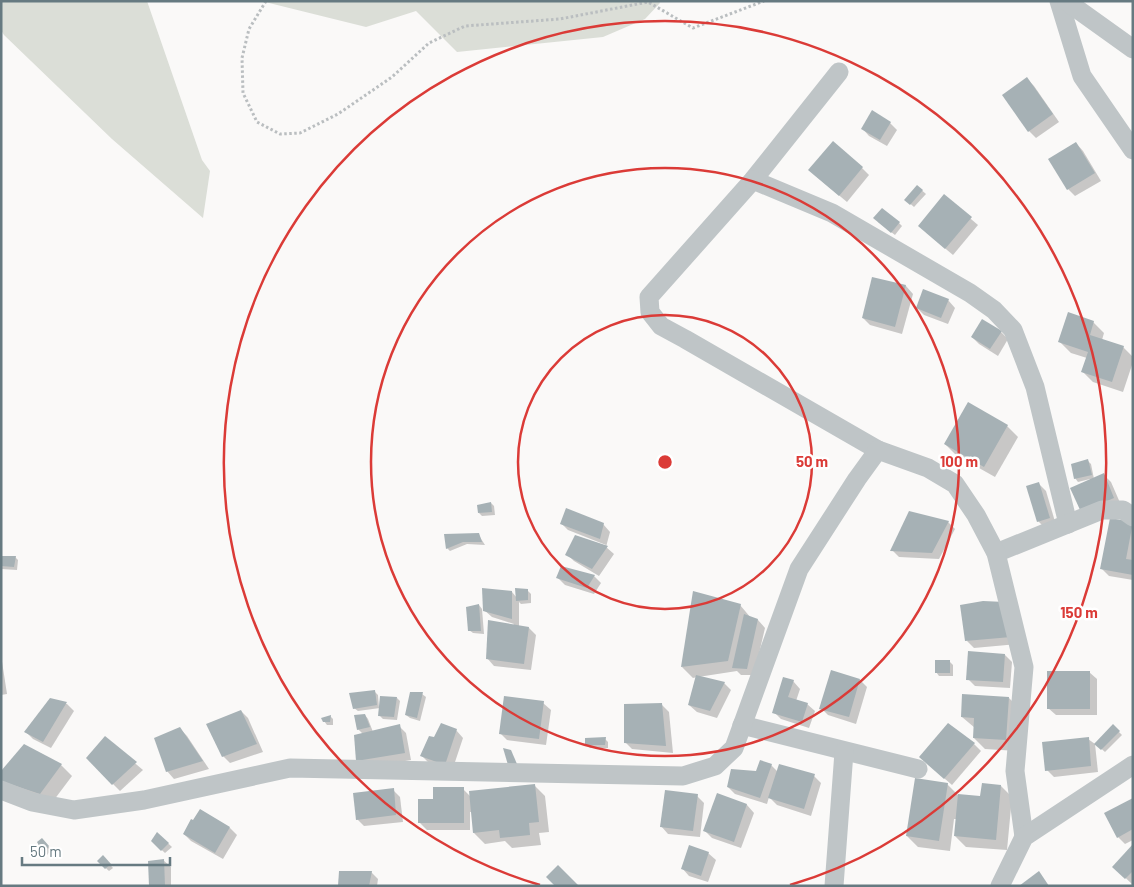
<svg xmlns="http://www.w3.org/2000/svg" width="1134" height="887" font-family="Barlow,sans-serif">
<rect width="100%" height="100%" fill="#faf9f8"/>
<g fill="#dbded7">
<polygon points="1,1 147,1 202,160 210,171 203,218 112,139 4,35 1,30"/>
<polygon points="261,1 659,1 660,3 645,19 603,37 457,52 416,11 366,27"/>
</g>
<g fill="#0003">
<polygon points="1027,79 1034,86 1059,122 1036,138 1029,131"/>
<polygon points="890,123 897,130 887,146 869,136 862,128"/>
<polygon points="1076,143 1083,151 1101,181 1075,196 1068,189"/>
<polygon points="862,168 869,175 847,202 817,177"/>
<polygon points="918,187 926,194 914,207 906,200"/>
<polygon points="944,196 978,225 953,255 927,233"/>
<polygon points="878,222 899,223 902,226 895,235"/>
<polygon points="873,278 906,286 913,294 902,334 870,325 863,318"/>
<polygon points="948,300 955,308 948,324 924,315 917,308"/>
<polygon points="1093,322 1104,333 1102,340 1123,347 1133,357 1133,362 1123,392 1093,382 1082,371 1087,358 1071,353 1060,342"/>
<polygon points="1001,332 1008,339 998,356 979,344 972,337"/>
<polygon points="1007,426 1018,437 995,477 956,455 945,444"/>
<polygon points="1088,461 1091,464 1094,479 1104,475 1111,482 1121,505 1089,519 1090,479 1078,482 1075,478"/>
<polygon points="1039,484 1046,491 1056,525 1045,528 1038,521"/>
<polygon points="491,503 494,506 495,515 482,516 479,513"/>
<polygon points="948,522 955,529 939,559 899,557 892,550"/>
<polygon points="561,523 603,524 610,532 606,547 614,554 599,576 574,561 567,554 605,547 606,545 568,530"/>
<polygon points="1133,523 1133,580 1109,576 1102,569"/>
<polygon points="478,534 485,545 467,544 450,551 447,548"/>
<polygon points="15,557 18,560 17,570 1,569 1,558"/>
<polygon points="594,576 601,583 594,594 565,585 558,578"/>
<polygon points="527,590 531,594 531,603 521,604 519,602 519,626 529,628 536,635 531,670 494,666 487,658 514,624 492,617 484,610 512,592 517,598"/>
<polygon points="1005,603 1018,644 974,648 967,641"/>
<polygon points="479,605 482,609 484,634 473,633 469,630"/>
<polygon points="740,605 751,618 758,620 765,628 754,675 741,675 737,671 698,677 724,683 731,690 717,718 697,712 689,705 697,677 693,678 682,667"/>
<polygon points="1,655 7,694 1,695"/>
<polygon points="1005,655 1012,662 1010,688 975,686 968,679"/>
<polygon points="950,662 953,665 953,676 939,676 936,672"/>
<polygon points="1089,672 1097,679 1097,715 1056,715 1048,708"/>
<polygon points="860,680 867,687 856,724 828,715 821,708"/>
<polygon points="793,681 800,689 796,701 807,704 815,711 809,728 781,719 774,712"/>
<polygon points="375,692 378,695 379,708 397,698 400,701 397,720 383,719 380,716 380,708 358,711 354,708"/>
<polygon points="422,694 426,697 420,721 410,718 406,715"/>
<polygon points="1009,698 1020,709 1017,751 985,749 974,738 975,728 962,717"/>
<polygon points="50,699 67,704 74,711 51,748 33,739 26,732"/>
<polygon points="543,703 551,710 546,745 507,740 500,733"/>
<polygon points="662,705 669,712 673,753 632,749 625,742"/>
<polygon points="241,711 248,718 263,752 230,763 223,756"/>
<polygon points="365,715 368,719 373,732 399,726 406,733 411,760 364,768 357,760 363,734 358,729"/>
<polygon points="330,716 333,719 333,725 327,725 324,721"/>
<polygon points="1113,726 1122,735 1105,752 1096,744"/>
<polygon points="180,729 187,736 209,769 174,779 167,771"/>
<polygon points="456,730 463,738 452,771 428,762 421,755 434,739"/>
<polygon points="105,738 143,770 120,791 113,784"/>
<polygon points="605,739 608,742 608,748 590,748 586,744"/>
<polygon points="1088,739 1095,744 1098,772 1054,777 1047,770"/>
<polygon points="974,744 981,751 952,785 928,764"/>
<polygon points="61,765 72,776 51,804 1,783"/>
<polygon points="771,765 778,772 814,776 821,783 811,816 777,805 769,797 767,804 735,794 728,787"/>
<polygon points="947,784 958,795 982,797 1001,786 1012,797 1007,850 966,847 955,836 957,819 954,819 950,851 918,847 907,836"/>
<polygon points="534,785 545,796 549,832 539,833 541,845 512,848 505,841 485,844 474,833 472,812 470,812 470,830 427,830 420,823 434,800 463,789 470,796"/>
<polygon points="393,790 400,797 403,822 364,826 357,819"/>
<polygon points="718,795 747,805 754,813 741,848 712,838 705,831"/>
<polygon points="697,796 704,803 700,837 668,834 661,826"/>
<polygon points="1133,799 1133,840 1125,844 1118,837"/>
<polygon points="194,822 230,828 237,835 223,859 191,841 184,834"/>
<polygon points="158,834 172,847 165,853 152,841"/>
<polygon points="45,842 51,850 47,855 39,843"/>
<polygon points="1133,846 1133,885 1114,867"/>
<polygon points="708,853 716,860 708,882 689,876 682,868"/>
<polygon points="103,857 113,868 109,871 98,861"/>
<polygon points="163,860 171,867 171,886 151,886"/>
<polygon points="371,872 378,879 377,886 339,886"/>
</g>
<g fill="#a6b1b5">
<polygon points="1027,77 1053,114 1028,132 1002,95"/>
<polygon points="872,110 891,122 880,140 861,129"/>
<polygon points="833,141 863,167 839,196 808,170"/>
<polygon points="1076,142 1095,173 1067,190 1048,159"/>
<polygon points="917,185 923,190 910,205 904,200"/>
<polygon points="944,194 972,217 945,249 918,226"/>
<polygon points="882,208 900,222 891,233 873,218"/>
<polygon points="872,277 906,285 895,327 862,318"/>
<polygon points="923,289 949,299 941,318 916,308"/>
<polygon points="1068,312 1094,321 1090,335 1124,346 1112,382 1081,372 1088,352 1058,342"/>
<polygon points="982,319 1002,331 990,349 971,337"/>
<polygon points="968,402 1008,425 984,467 944,444"/>
<polygon points="1088,459 1092,475 1074,479 1071,464"/>
<polygon points="1104,473 1114,498 1081,512 1070,488"/>
<polygon points="1039,482 1050,518 1037,522 1026,486"/>
<polygon points="491,502 492,512 478,513 477,505"/>
<polygon points="566,508 604,523 600,539 560,524"/>
<polygon points="909,511 949,521 932,553 890,551"/>
<polygon points="1110,518 1133,522 1126,559 1133,560 1133,575 1100,569"/>
<polygon points="479,533 482,542 463,542 446,549 444,534"/>
<polygon points="575,535 608,546 592,569 565,555"/>
<polygon points="1,556 16,556 14,567 1,566"/>
<polygon points="561,566 595,575 587,588 556,578"/>
<polygon points="482,588 512,591 512,619 483,611"/>
<polygon points="515,588 528,589 528,600 516,601"/>
<polygon points="693,591 741,604 728,661 681,667"/>
<polygon points="983,601 1005,602 1011,637 965,641 960,605"/>
<polygon points="479,604 481,631 468,631 466,607"/>
<polygon points="744,614 758,619 747,669 732,668"/>
<polygon points="488,620 529,627 524,664 486,659"/>
<polygon points="968,651 1005,654 1003,682 966,680"/>
<rect x="935" y="660" width="15" height="13"/>
<polygon points="831,670 860,679 849,717 819,709"/>
<rect x="1047" y="671" width="43" height="38"/>
<polygon points="696,675 725,682 710,711 688,705"/>
<polygon points="783,677 794,680 788,697 808,703 802,722 772,713"/>
<polygon points="375,690 377,705 353,709 349,693"/>
<polygon points="410,692 423,692 417,718 405,715"/>
<polygon points="962,694 1009,697 1006,740 973,738 974,718 961,717"/>
<polygon points="380,696 397,697 394,717 378,716"/>
<polygon points="504,696 544,701 539,739 499,734"/>
<polygon points="50,698 67,702 43,742 24,732"/>
<polygon points="662,703 666,746 624,743 624,704"/>
<polygon points="241,710 257,744 222,757 206,724"/>
<polygon points="365,714 370,727 357,730 354,715"/>
<polygon points="331,715 330,722 323,722 321,718"/>
<polygon points="441,723 457,729 445,765 420,756 429,736 434,737"/>
<polygon points="948,723 975,743 944,779 919,757"/>
<polygon points="400,724 405,753 356,761 354,735"/>
<polygon points="1113,724 1120,731 1101,750 1094,744"/>
<polygon points="180,727 203,761 166,772 154,738"/>
<polygon points="105,736 137,762 112,785 86,758"/>
<polygon points="606,737 605,745 585,745 585,738"/>
<polygon points="1089,737 1091,766 1045,771 1042,742"/>
<polygon points="24,744 62,764 40,794 1,781 1,771"/>
<polygon points="503,748 511,750 517,764 508,765"/>
<polygon points="760,760 772,764 760,798 727,787 731,769 756,771"/>
<polygon points="779,764 815,774 804,809 768,798"/>
<polygon points="915,778 948,783 939,841 906,836"/>
<polygon points="982,783 1001,785 996,840 954,836 958,794 980,796"/>
<polygon points="535,784 539,822 529,823 530,835 500,838 499,830 473,833 469,791"/>
<polygon points="433,787 464,787 464,823 418,823 418,799 433,799"/>
<polygon points="394,788 396,815 356,820 353,793"/>
<polygon points="665,790 698,794 693,831 660,827"/>
<polygon points="717,793 747,804 734,842 703,831"/>
<polygon points="1133,798 1133,829 1117,838 1104,813"/>
<polygon points="200,809 230,827 215,853 183,834 191,819 193,820"/>
<polygon points="157,832 169,843 161,851 151,841"/>
<polygon points="42,838 49,846 43,853 37,842"/>
<polygon points="1133,844 1133,871 1125,879 1112,867"/>
<polygon points="689,845 709,852 701,876 681,869"/>
<polygon points="103,855 111,864 105,869 97,861"/>
<polygon points="164,859 165,886 149,886 148,861"/>
<polygon points="558,865 579,886 555,886 546,877"/>
<polygon points="339,871 372,871 369,886 338,886"/>
<polygon points="1039,871 1049,886 1019,886"/>
</g>
<g fill="none" stroke-linecap="round" stroke-linejoin="round">
<polyline stroke="#babec0" stroke-width="3" stroke-dasharray="2.5 2.5" stroke-linecap="butt" points="266,1 249,29 242,58 243,93 257,122 280,134 300,133 338,114 392,77 429,43 465,26 560,19 648,2 693,28 764,1"/>
<g stroke="#bfc5c7" stroke-width="19">
<polyline points="1059,1 1082,76 1133,150"/>
<polyline points="1066,1 1133,49"/>
<polyline points="839,72 753,180 649,297 650,312 661,326 685,339 878,450"/>
<polyline points="753,180 832,213 970,293 994,310 1013,330 1035,387 1068,524"/>
<polyline points="996,553 1102,510 1123,510 1133,517"/>
<polyline points="742,725 918,769"/>
<polyline points="1,790 32,802 74,810 144,800 290,768 683,776 715,766 734,748 799,569 857,479 878,450 928,468 955,484 976,515 996,553 1024,667 1015,771 1024,837"/>
<polyline points="834,886 844,752"/>
<polyline points="1000,886 1024,837 1133,765"/>
</g>
</g>
<g fill="none" stroke="#db3b37" stroke-width="2.5">
<circle cx="665" cy="462" r="147"/>
<circle cx="665" cy="462" r="294"/>
<path d="M540 885A441 441 0 1 1 790 885"/>
</g>
<circle cx="665" cy="462" r="8" fill="#db3b37" stroke="#fff" stroke-width="2.5"/>
<g font-size="15" text-anchor="middle" font-weight="bold" fill="#db3b37" stroke="#fff" stroke-width="5" stroke-linejoin="round" paint-order="stroke">
<text x="812" y="467">50 m</text>
<text x="959" y="467">100 m</text>
<text x="1079" y="618">150 m</text>
</g>
<rect width="1134" height="887" fill="none" stroke="#667a81" stroke-width="5"/>
<path d="M22 857v8h148v-8" fill="none" stroke="#667a81" stroke-width="2.5"/>
<text x="30" y="857" font-size="15" fill="#667a81" stroke="#ffffff" stroke-width="4" paint-order="stroke">50 m</text>
</svg>
